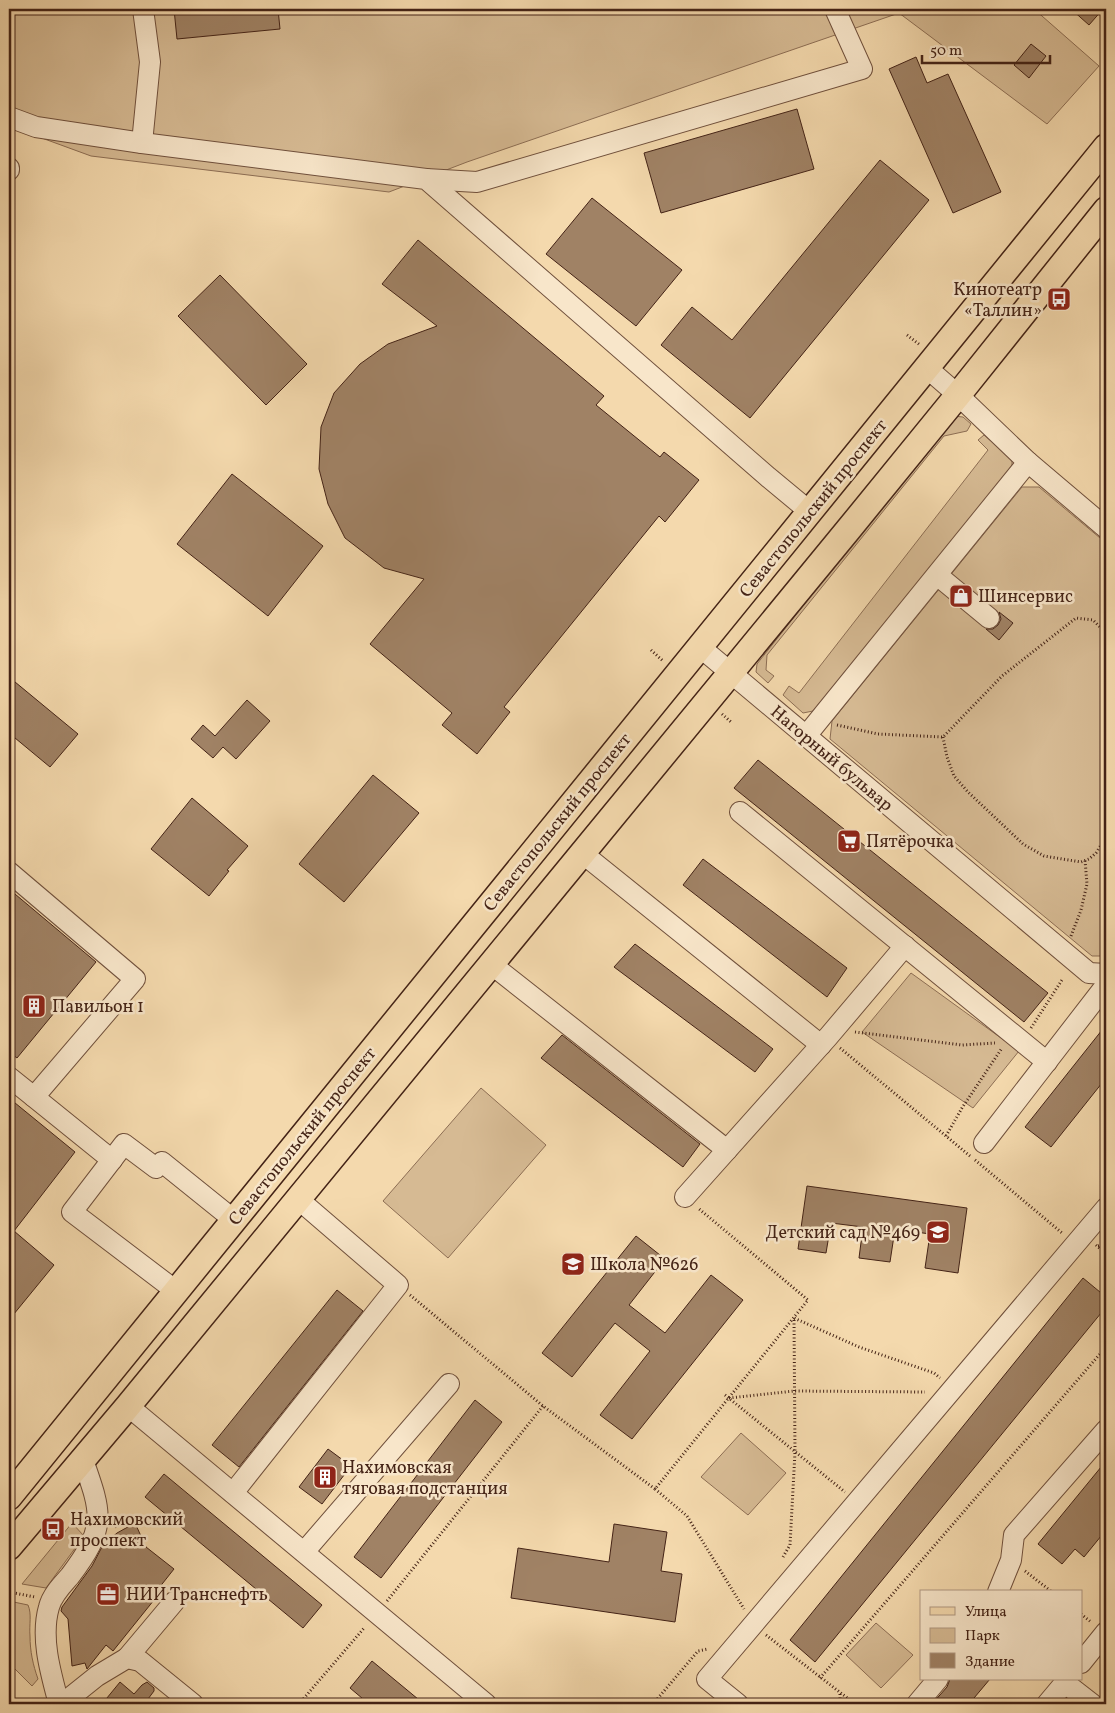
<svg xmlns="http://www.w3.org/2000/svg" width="1115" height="1713" font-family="Vollkorn,serif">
<rect width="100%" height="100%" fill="#f4d9ad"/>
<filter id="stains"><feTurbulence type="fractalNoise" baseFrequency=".004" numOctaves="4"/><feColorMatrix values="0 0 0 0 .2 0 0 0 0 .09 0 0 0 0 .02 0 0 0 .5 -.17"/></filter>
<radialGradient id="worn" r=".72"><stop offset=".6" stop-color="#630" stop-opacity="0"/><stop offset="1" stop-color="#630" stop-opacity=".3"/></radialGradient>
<g fill="#d6ba93" stroke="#8d6e54">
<polygon points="9,9 1034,9 1099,66 1047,124 899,13 467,162 389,192 91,156 9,126"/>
<polygon points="953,416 963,417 971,424 967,431 944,436 767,655 766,670 774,676 768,683 756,672 757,664"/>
<polygon points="984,435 1012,459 1012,468 813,711 803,713 783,695 789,686 799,693 988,450 978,440"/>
<polygon points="1022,487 1039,487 1106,543 1106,956 1092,956 830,739 832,721"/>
<polygon points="911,973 1019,1051 973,1108 862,1032"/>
<polygon points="481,1088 546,1145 448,1258 383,1201"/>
<polygon points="741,1433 786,1473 748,1515 701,1477"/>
<polygon points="72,1523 84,1536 46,1588 22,1584"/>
<path d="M9,1601l19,4c4,9 1,20 2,31 0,15 3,29 8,43l-6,7 -23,-23z"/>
<polygon points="876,1623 913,1655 881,1688 846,1655"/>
</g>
<g fill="#a08265" stroke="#442316">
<polygon points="174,9 278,9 280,29 177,39"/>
<polygon points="1071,9 1103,9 1089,25"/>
<polygon points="1031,44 1046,56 1029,78 1014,65"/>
<polygon points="916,57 927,83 948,74 1001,192 953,213 889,69"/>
<polygon points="797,109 814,169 661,213 644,153"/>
<polygon points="880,160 929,200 750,418 661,345 692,307 732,340"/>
<polygon points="592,198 682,270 636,326 546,254"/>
<polygon points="418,240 604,396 596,405 660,457 664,452 699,480 665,522 659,516 504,707 510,712 477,754 442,725 452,713 370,644 424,579 384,568 345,538 328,504 319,469 321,427 334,393 360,364 388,344 437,326 382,284"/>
<polygon points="220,275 307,364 266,405 178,316"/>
<polygon points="232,474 323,546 268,616 177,544"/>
<polygon points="999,612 1013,623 999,640 986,629 993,629 998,625 1001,619"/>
<polygon points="9,677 78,734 50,767 9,733"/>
<polygon points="247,700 270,721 236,759 223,747 213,758 191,739 203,725 215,736"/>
<polygon points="758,760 1048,993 1024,1022 734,788"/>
<polygon points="373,775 419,813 344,902 299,864"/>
<polygon points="192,798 248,846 227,870 229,871 209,896 151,849"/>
<polygon points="703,859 847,968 827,997 683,885"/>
<polygon points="9,889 96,962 17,1058 9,1052"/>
<polygon points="635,944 773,1049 755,1072 614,967"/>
<polygon points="1106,1025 1106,1078 1051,1147 1025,1127"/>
<polygon points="562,1035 700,1144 683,1167 541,1058"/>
<polygon points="9,1098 75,1152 14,1231 54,1265 9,1320"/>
<polygon points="807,1186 967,1208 958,1273 925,1268 930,1234 895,1229 890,1262 859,1258 863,1227 831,1223 826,1253 798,1249"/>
<polygon points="636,1236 665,1259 629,1305 665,1333 711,1275 743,1300 632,1439 600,1415 650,1351 615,1323 572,1377 542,1353"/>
<polygon points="1083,1278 1106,1297 1106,1307 815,1662 790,1640"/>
<polygon points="337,1290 363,1311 239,1467 212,1445"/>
<polygon points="475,1400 502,1422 381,1578 354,1557"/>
<polygon points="328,1449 351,1466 322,1504 299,1487"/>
<polygon points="1106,1461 1106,1530 1084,1557 1075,1549 1062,1564 1038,1544"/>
<polygon points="164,1474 322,1605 303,1628 145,1497"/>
<polygon points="135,1523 146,1547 174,1569 151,1598 154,1600 113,1651 106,1645 87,1669 85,1663 72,1666 68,1619 61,1611 62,1607 92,1566 103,1545 117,1533"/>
<polygon points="614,1524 667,1532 661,1571 682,1574 675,1622 511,1598 518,1548 609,1562"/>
<polygon points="372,1661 424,1704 369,1704 350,1688"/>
<polygon points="950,1679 990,1679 969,1704 932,1704 947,1687"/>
<polygon points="120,1682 134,1694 142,1685 147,1682 154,1688 154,1691 145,1703 147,1704 102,1704"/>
</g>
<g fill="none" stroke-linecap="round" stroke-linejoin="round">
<g stroke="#70503c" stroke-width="22">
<g id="minor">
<polyline points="9,117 36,127 142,143 426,179 768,477 809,511"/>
<polyline points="142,143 150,62 143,9"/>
<polyline points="9,168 9,170"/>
<polyline points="426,179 477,182 862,69 835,9"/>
<polyline points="927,368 958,395 1028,462 1106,528"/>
<polyline points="937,575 989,618"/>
<polyline points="700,647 1089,973 1106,974"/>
<polyline points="806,736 1028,462"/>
<polyline points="740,812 1047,1062"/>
<polyline points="582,853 821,1045"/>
<polyline points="9,872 135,979 34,1097 9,1077"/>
<polyline points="491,964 727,1150"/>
<polyline points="34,1097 112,1160"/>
<polyline points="984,1143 1106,985"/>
<polyline points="162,1162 234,1220"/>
<polyline points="156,1168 124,1144 72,1212 176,1291"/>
<polyline points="685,1197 828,1037 905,946"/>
<polyline points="128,1406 486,1704"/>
<polyline points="233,1493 398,1285 298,1199"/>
<polyline points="304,1552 449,1384"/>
<polyline points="998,1592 1011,1560 1014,1535 1106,1430"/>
<polyline points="127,1658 174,1602"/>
<polyline points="1081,1663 1106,1632"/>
<polyline points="1065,1683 1092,1704"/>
<path d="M59,1704c-8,-30 -19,-66 -10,-97 3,-12 13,-22 21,-31 37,-49 32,-62 13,-116"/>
<polyline points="62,1704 97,1676 127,1658 140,1661 193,1704"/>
<polyline points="738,1704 707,1679 1106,1208"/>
<polyline points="917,1704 938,1679"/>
<polyline points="1047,1704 1068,1679"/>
</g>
</g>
<g stroke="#442316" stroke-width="28">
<g id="major">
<polyline points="9,1497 1106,147"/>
<polyline points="9,1547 128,1406 848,530 958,395 1106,210"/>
</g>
</g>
<g stroke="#442316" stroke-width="3" stroke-dasharray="1 2.5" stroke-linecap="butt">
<polyline points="907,335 920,345"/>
<polyline points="651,650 663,661"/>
<polyline points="722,714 731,722"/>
<polyline points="837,725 878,734 943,737 1002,676 1076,618 1093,620 1106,633"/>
<polyline points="943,737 947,757 954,776 968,792 1023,844 1044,856 1081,862 1089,859 1096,853 1106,837"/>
<polyline points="1071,936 1081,910 1087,884 1085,860"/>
<polyline points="1031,1028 1062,980"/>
<polyline points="855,1032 962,1045 995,1043"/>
<polyline points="840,1048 970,1156"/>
<polyline points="946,1136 962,1108 1002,1048"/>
<polyline points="975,1160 1062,1233"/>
<polyline points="1096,1245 1106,1254"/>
<polyline points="1098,1246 1106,1246"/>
<polyline points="410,1295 543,1406 655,1489 808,1300 698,1208"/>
<polyline points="725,1395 845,1492"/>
<polyline points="729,1398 794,1391 925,1392"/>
<polyline points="655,1489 687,1516 744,1609"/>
<polyline points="115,1527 131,1518"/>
<polyline points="783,1557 790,1545 795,1452 794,1318 859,1347 934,1373 940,1378"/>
<polyline points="1025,1571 1052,1592"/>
<polyline points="9,1592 35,1597"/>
<polyline points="387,1601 543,1406"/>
<polyline points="1081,1614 1091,1622"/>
<polyline points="766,1635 855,1704"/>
<polyline points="820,1678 1106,1347"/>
<polyline points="840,1694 840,1704"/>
<polyline points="299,1704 365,1627"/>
<polyline points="653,1704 698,1651 708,1649"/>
</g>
<use href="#minor" stroke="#f8e6ca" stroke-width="20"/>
<use href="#major" stroke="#f4d9ad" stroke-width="25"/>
</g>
<defs>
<g id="bus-square" transform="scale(1.25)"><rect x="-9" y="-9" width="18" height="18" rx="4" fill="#8f2418" stroke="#f8e6ca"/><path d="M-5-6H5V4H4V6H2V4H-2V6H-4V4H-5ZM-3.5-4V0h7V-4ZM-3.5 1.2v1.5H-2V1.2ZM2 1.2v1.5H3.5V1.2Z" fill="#fff"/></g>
<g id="shop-square" transform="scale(1.25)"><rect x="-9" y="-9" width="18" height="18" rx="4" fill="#8f2418" stroke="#f8e6ca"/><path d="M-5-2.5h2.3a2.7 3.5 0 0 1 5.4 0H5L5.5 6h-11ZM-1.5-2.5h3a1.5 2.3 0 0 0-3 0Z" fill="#fff"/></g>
<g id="supermarket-square" transform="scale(1.25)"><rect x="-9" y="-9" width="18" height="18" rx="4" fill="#8f2418" stroke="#f8e6ca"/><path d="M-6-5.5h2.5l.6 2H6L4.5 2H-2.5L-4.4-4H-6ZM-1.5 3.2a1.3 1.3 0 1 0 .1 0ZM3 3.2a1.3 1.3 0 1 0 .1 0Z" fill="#fff"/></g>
<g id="building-square" transform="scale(1.25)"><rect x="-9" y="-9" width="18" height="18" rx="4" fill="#8f2418" stroke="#f8e6ca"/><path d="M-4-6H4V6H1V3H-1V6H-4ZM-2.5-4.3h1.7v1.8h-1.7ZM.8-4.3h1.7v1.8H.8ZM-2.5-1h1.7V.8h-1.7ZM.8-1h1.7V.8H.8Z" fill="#fff"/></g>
<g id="school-square" transform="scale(1.25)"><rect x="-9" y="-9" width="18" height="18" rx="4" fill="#8f2418" stroke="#f8e6ca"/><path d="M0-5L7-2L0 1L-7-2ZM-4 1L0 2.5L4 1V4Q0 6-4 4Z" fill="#fff"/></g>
<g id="office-square" transform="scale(1.25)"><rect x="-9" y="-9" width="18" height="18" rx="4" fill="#8f2418" stroke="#f8e6ca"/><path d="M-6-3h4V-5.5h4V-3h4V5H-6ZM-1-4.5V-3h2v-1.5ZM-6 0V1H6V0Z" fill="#fff"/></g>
</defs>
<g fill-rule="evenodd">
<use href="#bus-square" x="1059" y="299"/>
<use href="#shop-square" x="961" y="596"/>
<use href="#supermarket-square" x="849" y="841"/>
<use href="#building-square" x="34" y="1006"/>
<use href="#school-square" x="938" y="1232"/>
<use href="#school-square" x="573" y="1264"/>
<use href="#building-square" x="325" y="1477"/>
<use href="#bus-square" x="53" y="1529"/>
<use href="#office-square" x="108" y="1594"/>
</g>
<g text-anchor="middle" stroke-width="5" stroke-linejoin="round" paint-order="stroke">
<g font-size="18" fill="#442316" stroke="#f8e6ca" text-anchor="start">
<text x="1042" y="295" text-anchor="end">Кинотеатр<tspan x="1042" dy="21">«Таллин»</tspan></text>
<text x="978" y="602">Шинсервис</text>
<text x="866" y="847">Пятёрочка</text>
<text x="52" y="1012">Павильон 1</text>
<text x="920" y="1238" text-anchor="end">Детский сад №469</text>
<text x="590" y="1270">Школа №626</text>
<text x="342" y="1473">Нахимовская<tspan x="342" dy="21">тяговая подстанция</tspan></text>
<text x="70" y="1525">Нахимовский<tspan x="70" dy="21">проспект</tspan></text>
<text x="126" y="1600">НИИ Транснефть</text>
</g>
<g font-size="18" fill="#442316" stroke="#f8e6ca">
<text transform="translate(813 508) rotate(-51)" y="6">Севастопольский проспект</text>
<text transform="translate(832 758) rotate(40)" y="6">Нагорный бульвар</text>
<text transform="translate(557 822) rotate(-51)" y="6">Севастопольский проспект</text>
<text transform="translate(302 1136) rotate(-51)" y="6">Севастопольский проспект</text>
</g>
</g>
<rect width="1115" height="1713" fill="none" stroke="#f4d9ad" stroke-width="30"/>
<rect x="10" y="10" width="1095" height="1693" fill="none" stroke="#442316" stroke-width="2.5"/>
<rect x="15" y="15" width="1085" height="1683" fill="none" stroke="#442316"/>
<rect x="920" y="1590" width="162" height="90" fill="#f8e6ca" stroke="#b09882"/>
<rect x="930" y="1607" width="25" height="8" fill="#f4d9ad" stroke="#b09882"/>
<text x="965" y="1616" font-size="15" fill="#442316">Улица</text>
<rect x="930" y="1628" width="25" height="15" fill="#d6ba93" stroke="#b09882"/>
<text x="965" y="1640" font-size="15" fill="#442316">Парк</text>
<rect x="930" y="1653" width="25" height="15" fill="#a08265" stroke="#b09882"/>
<text x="965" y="1666" font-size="15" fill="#442316">Здание</text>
<path d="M922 55v8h128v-8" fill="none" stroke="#442316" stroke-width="2.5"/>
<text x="930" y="55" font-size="15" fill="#442316" stroke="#f8e6ca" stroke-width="4" paint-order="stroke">50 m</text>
<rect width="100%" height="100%" filter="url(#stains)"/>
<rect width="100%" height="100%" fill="url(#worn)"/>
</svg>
